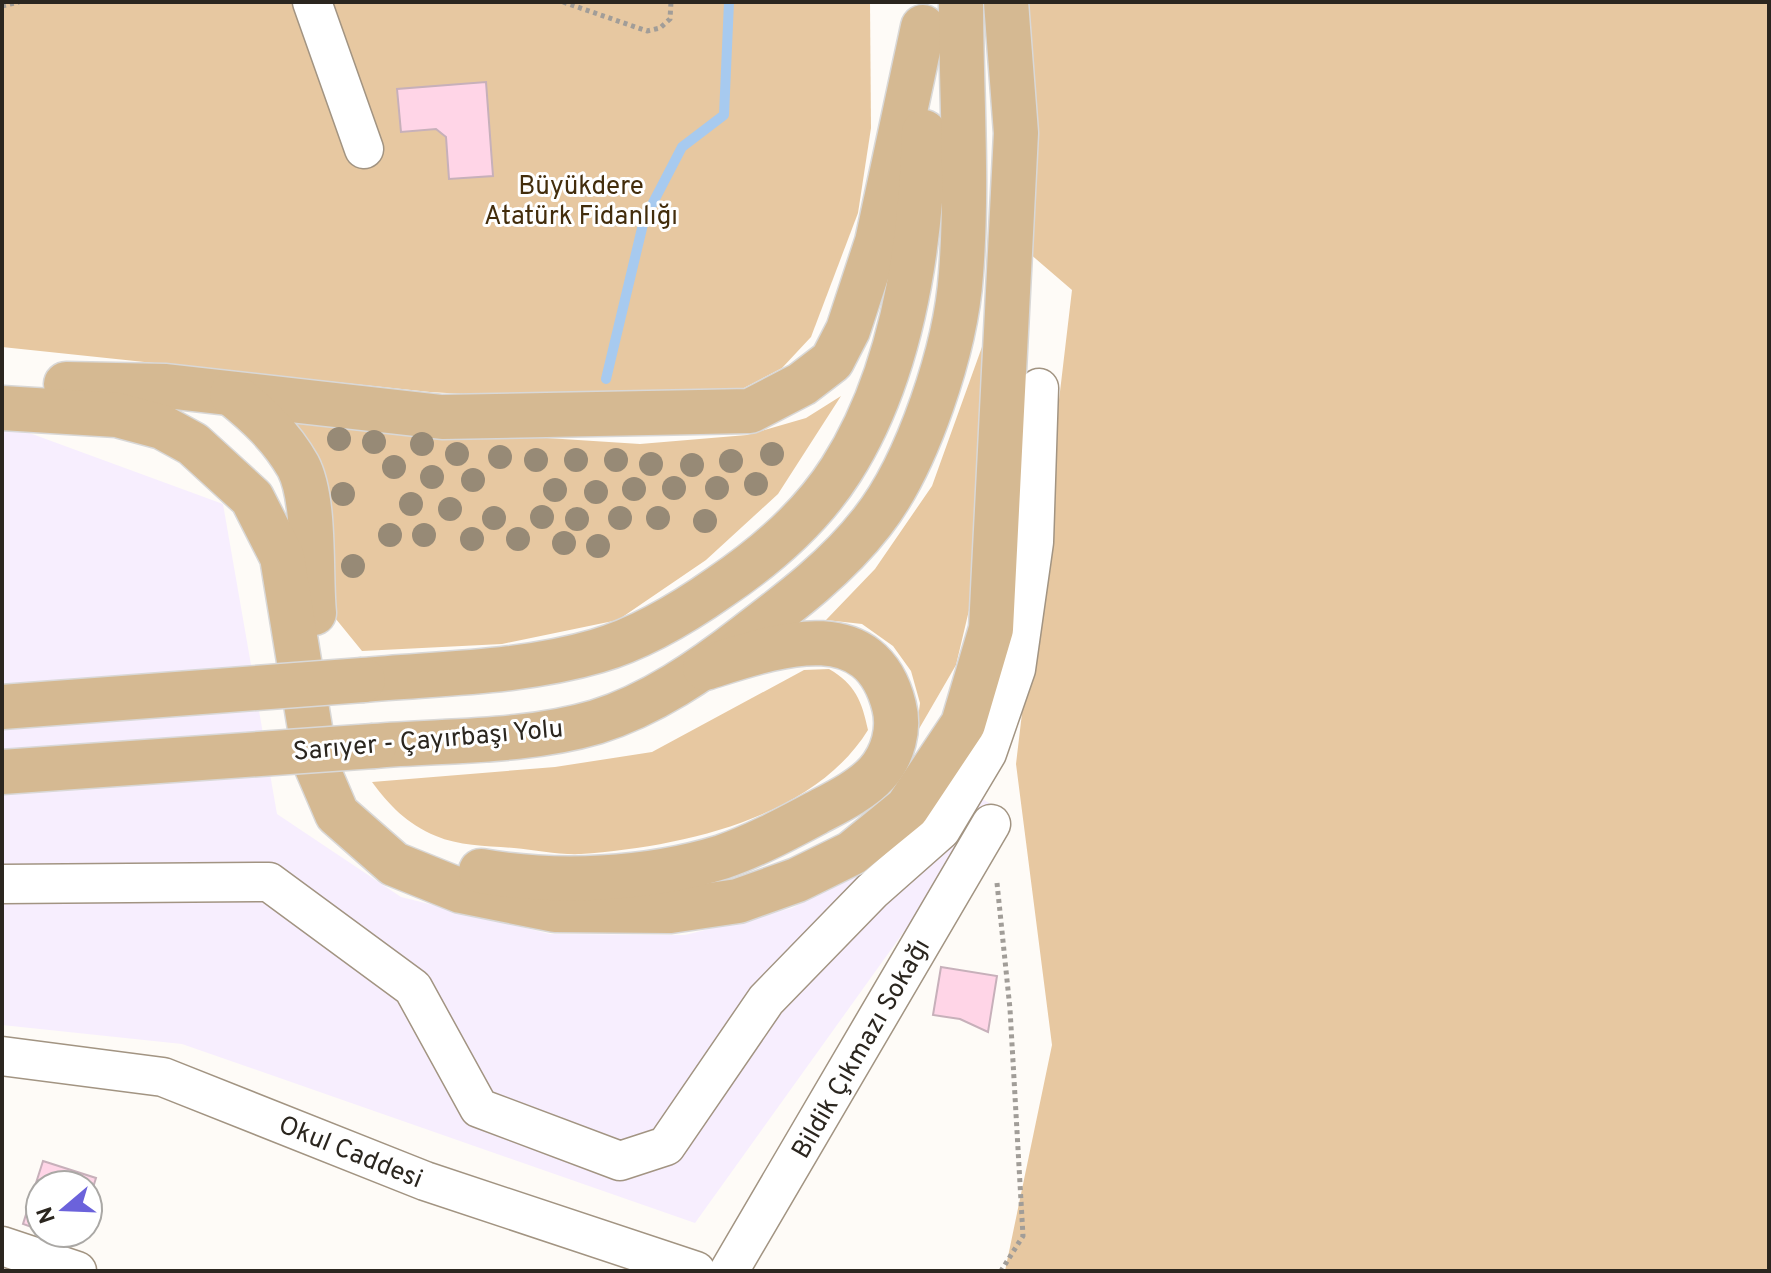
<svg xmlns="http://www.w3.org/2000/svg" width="1771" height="1273" font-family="Overpass,sans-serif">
<rect width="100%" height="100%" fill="#fefbf7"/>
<polygon fill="#f7eefe" points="2,431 24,431 223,504 277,814 401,897 550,934 685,935 792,908 891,855 958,784 994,806 695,1223 182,1044 2,1025"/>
<g fill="#e7c8a1">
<polygon points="2,2 870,2 871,128 858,213 811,337 782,368 744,388 700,396 565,400 430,392 2,347"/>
<polygon points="1025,2 1769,2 1769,1271 1005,1271 1052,1045 1016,764 1072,290 1029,253"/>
<polygon points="987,333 970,606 956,665 916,734 920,703 911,671 893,646 862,624 826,620 875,569 932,486"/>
<polygon points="841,396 778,494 706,560 618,620 502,644 362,651 318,597 278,410 484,434 640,444 747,435 806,418"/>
<path d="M829,669c26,15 33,32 39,61 -55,89 -189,117 -287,124 -22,1 -45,-4 -67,-6 -25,-2 -55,-2 -78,-12 -29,-12 -47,-31 -64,-54l183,-15 97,-15 152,-82z"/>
</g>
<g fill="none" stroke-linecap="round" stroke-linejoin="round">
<polyline stroke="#a7caef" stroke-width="10" points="606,379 644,220 682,147 724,115 729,2"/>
</g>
<g fill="#ffd5e7" stroke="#c7b0ba" stroke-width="2">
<polygon points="486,82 493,176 449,179 446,137 436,129 401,132 397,89"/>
<polygon points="941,967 997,976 988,1032 960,1019 933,1015"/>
<polygon points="43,1161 96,1178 88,1204 88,1185 40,1185 40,1230 23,1224"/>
<polygon points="50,1233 79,1233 76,1242"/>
</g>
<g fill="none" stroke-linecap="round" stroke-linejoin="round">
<g stroke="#a29482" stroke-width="41">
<g id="minor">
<polyline points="312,2 364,149"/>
<polyline points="2,884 269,882 413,988 479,1108 620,1161 666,1146 766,1000 872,891 941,830 987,753 1016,669 1034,542 1039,388"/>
<polyline points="2,1056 163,1077 425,1181 696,1271"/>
<polyline points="2,1246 77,1271"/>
<polyline points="729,1271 991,824"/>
</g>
</g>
<g stroke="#d9d8d7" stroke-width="47">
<g id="major">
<polyline points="66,384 166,386 442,417 750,411 802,384 832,361 848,330 877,242 923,27"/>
<path d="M232,394c26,21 49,42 66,72 18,34 12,108 16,147"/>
<polyline points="2,408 117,415 162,427 193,444 252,498 282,557 316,765 337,814 394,864 461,891 555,910 670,911 738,901 797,880 852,853 907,808 963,724 991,629 1016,133 1006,2"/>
<path d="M363,680c78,-7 159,-7 234,-29 45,-13 86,-38 123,-64 46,-31 91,-70 121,-117 62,-97 80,-225 83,-338"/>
<path d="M374,746c72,-6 151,-3 222,-24 55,-17 106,-52 151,-87 45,-34 90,-68 125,-113 46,-58 84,-174 89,-248 7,-90 0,-182 0,-272"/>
<path d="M481,871c76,13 166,9 241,-14 32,-11 64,-28 94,-44 19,-10 46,-23 61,-40 16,-18 23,-44 17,-67 -24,-96 -121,-59 -189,-38"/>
</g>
</g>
<g stroke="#a19d98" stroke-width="5" stroke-dasharray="4 4" stroke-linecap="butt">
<polyline points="563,2 647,31 660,28 670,19 671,2"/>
<polyline points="2,6 19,2"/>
<polyline points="997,883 1010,1009 1023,1236 1001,1271"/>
</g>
<use href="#minor" stroke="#fff" stroke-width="38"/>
<use href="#major" stroke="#d5b992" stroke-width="44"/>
<g stroke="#d9d8d7" stroke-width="47" stroke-linecap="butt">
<g id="major-bridge">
<polyline points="2,707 363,680"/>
<polyline points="2,772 374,746"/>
</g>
</g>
<use href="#major-bridge" stroke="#d5b992" stroke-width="44"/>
</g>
<g fill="#978a76">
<circle cx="339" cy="439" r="12"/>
<circle cx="374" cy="442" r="12"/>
<circle cx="422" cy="444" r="12"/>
<circle cx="457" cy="454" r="12"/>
<circle cx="772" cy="454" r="12"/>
<circle cx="500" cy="457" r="12"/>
<circle cx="536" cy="460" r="12"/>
<circle cx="576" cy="460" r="12"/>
<circle cx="616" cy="460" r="12"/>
<circle cx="731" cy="461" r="12"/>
<circle cx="651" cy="464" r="12"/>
<circle cx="692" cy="465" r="12"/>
<circle cx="394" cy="467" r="12"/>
<circle cx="432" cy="477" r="12"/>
<circle cx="473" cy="480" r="12"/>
<circle cx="756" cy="484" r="12"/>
<circle cx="674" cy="488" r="12"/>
<circle cx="717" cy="488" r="12"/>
<circle cx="634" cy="489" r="12"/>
<circle cx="555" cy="490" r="12"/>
<circle cx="596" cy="492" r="12"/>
<circle cx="343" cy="494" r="12"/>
<circle cx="411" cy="504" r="12"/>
<circle cx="450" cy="509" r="12"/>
<circle cx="542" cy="517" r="12"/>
<circle cx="494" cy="518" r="12"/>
<circle cx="620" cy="518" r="12"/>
<circle cx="658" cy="518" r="12"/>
<circle cx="577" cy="519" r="12"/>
<circle cx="705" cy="521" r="12"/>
<circle cx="390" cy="535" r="12"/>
<circle cx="424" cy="535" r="12"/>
<circle cx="472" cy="539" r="12"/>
<circle cx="518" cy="539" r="12"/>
<circle cx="564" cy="543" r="12"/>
<circle cx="598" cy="546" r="12"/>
<circle cx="353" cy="566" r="12"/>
</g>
<g text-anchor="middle" stroke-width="6" stroke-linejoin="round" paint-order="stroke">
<g font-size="26" fill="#432d0c" stroke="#fff">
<text x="581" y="194">Büyükdere<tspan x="581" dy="30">Atatürk Fidanlığı</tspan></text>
</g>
<g font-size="26" fill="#2b261f" stroke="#fff">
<text transform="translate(428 739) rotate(-5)" y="9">Sarıyer - Çayırbaşı Yolu</text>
<text transform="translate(860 1048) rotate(-60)" y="9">Bildik Çıkmazı Sokağı</text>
<text transform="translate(351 1151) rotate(22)" y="9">Okul Caddesi</text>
</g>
</g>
<rect width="1771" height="1273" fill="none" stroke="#2b261f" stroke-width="8"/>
<g transform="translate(64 1209) rotate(251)"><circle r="38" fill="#ffffff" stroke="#aaa8a5" stroke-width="2"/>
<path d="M0-6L14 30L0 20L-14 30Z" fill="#6b62db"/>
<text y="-12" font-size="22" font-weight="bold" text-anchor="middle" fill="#2b261f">N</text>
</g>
</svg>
